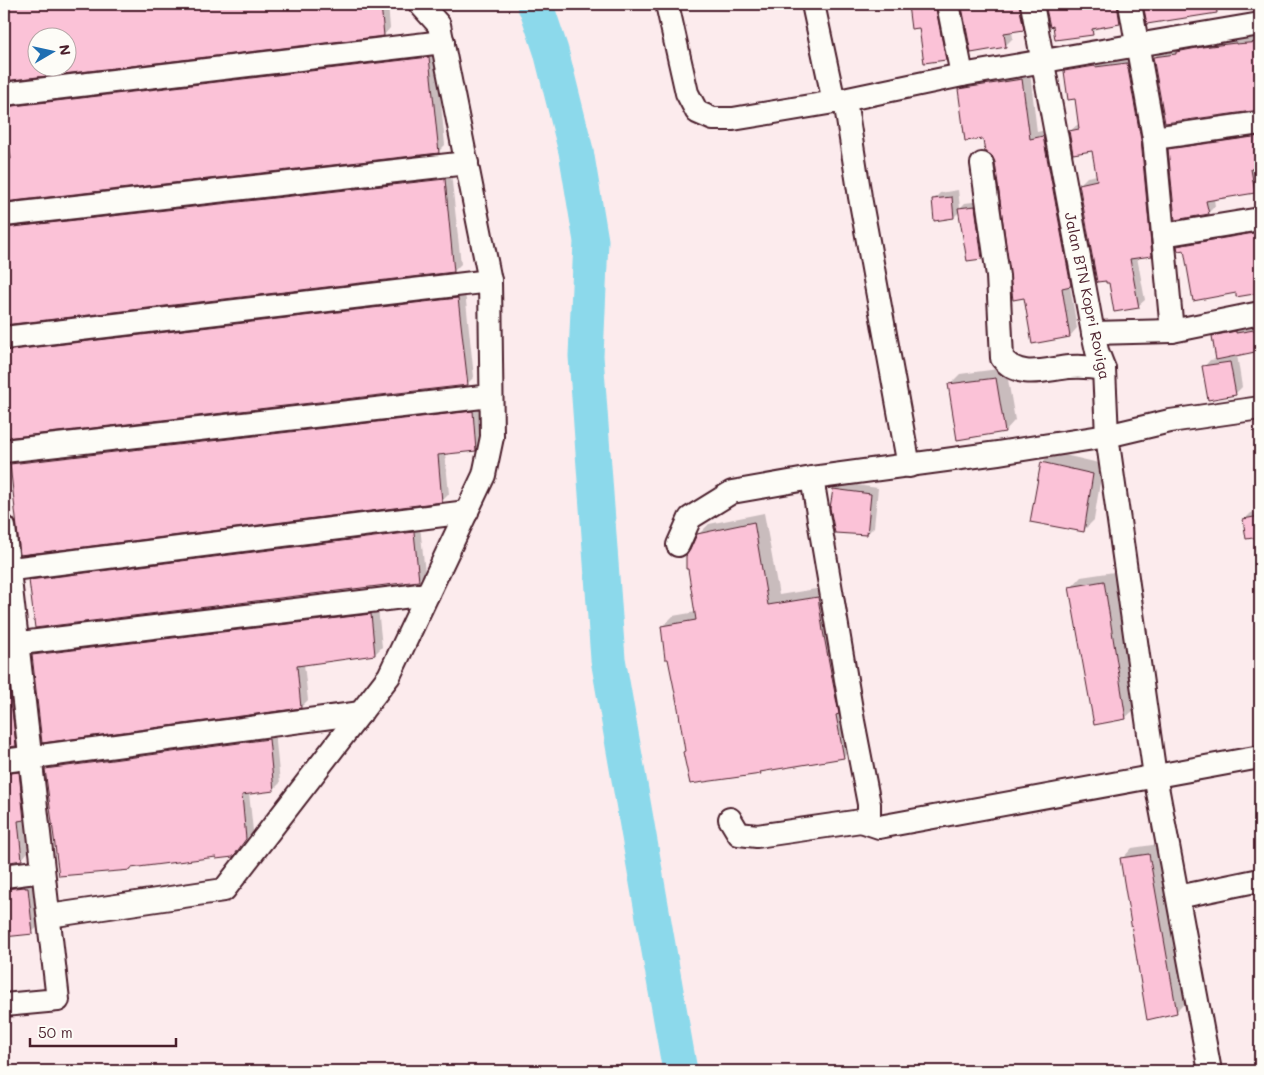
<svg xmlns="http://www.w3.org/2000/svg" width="1264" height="1075" font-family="Mali,sans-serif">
<rect width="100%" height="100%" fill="#fcebed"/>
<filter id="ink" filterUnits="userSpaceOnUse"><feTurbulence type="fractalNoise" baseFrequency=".02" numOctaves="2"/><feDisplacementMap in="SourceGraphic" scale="10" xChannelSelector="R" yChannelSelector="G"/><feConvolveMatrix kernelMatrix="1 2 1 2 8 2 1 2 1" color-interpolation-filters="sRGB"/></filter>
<g filter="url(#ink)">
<g fill="#0003" fill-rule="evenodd">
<path d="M4,4h384l2,24 -6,7 -380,45zM38,38h30v30h-30z"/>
<polygon points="911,4 944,4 953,51 945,59 920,27 909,5"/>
<polygon points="963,4 1028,4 1031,21 1023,29 1012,31 1013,38 1005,46 972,51"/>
<polygon points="1047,4 1126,4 1128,15 1120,23 1099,26 1092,33 1055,25 1051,25"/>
<polygon points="1143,4 1252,4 1148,23"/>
<polygon points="1253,4 1260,4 1260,5 1253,6"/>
<polygon points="1260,36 1260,109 1154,58 1162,50"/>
<polygon points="436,51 445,145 438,152 4,201 4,98"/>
<polygon points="1134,57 1158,248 1151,254 1137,257 1145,300 1138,306 1110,282 1080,184 1087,177 1097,175 1093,149 1070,131 1077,125 1080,124 1076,97 1065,71 1072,65"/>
<polygon points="1030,72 1037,132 1051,129 1078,278 1070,286 1077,328 1070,336 1025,297 996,162 960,90 968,82"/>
<polygon points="1260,130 1260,191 1214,199 1215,206 1208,213 1170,150 1177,142"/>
<polygon points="451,173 461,264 454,271 4,324 4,219"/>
<polygon points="958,190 960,208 965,203 980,201 988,252 982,258 960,211 954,217 933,200 940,193"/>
<polygon points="1260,227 1260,231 1191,242 1191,245 1260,233 1260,294 1258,294 1258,292 1237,292 1185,249 1179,246 1186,239"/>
<polygon points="465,292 474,377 467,384 6,436 4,416 4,342"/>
<polygon points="1260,324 1260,350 1237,355 1242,387 1236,393 1204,367 1210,360 1217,359 1214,337 1220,330"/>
<polygon points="1006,368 1015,420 1005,431 950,384 960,374"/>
<polygon points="479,405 482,443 475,450 445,453 449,494 442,501 21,553 11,464 18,457"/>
<polygon points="1052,452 1103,464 1094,520 1084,530 1042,463"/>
<polygon points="841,483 878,488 874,527 867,534 834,490"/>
<polygon points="1260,511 1260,535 1247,538 1244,520 1251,513"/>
<polygon points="764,513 779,595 828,587 854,746 843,757 763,771 760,773 686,751 679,707 663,626 673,616 696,612 698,535 709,524"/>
<polygon points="420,526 425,573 418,580 31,581 38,574"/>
<polygon points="1114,572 1136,708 1125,718 1071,588 1081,577"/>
<polygon points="378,608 382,647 375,654 304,664 308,700 301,707 33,655 40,648"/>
<polygon points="4,649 12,652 22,738 15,745 4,747"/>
<polygon points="275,732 280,783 273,790 249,793 253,831 232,856 217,856 46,769 53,762"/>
<polygon points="4,765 25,766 31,812 25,818 28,852 22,859 4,863"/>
<polygon points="1159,844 1187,1001 1176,1012 1122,859 1132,848"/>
<polygon points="4,880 35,882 39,926 32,932 4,935"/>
</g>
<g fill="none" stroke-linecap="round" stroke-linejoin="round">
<polyline stroke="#8cd9eb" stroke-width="35" points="534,4 537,9 551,51 576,151 591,241 586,356 608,659 680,1071"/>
</g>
<g fill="#fbc2d7" stroke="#4a1f2b" fill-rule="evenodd">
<path d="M4,4h377l3,32 -380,45zM38,38h30v30h-30z"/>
<polygon points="917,4 935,4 946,60 924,63 919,28 911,29 908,5"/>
<polygon points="981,4 1019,4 1024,30 1004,33 1006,47 971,53 962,7"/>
<polygon points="1045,4 1117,4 1120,24 1092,29 1093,35 1055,40 1053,26 1050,27"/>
<polygon points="1143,4 1216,4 1217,13 1147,24"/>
<polygon points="1260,42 1260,110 1165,123 1153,57 1176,54 1176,52 1202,47 1236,43 1236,44"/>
<polygon points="429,57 439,153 4,202 4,160 11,159 5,107"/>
<polygon points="1127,63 1141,140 1152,256 1130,259 1139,308 1114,312 1109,283 1106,283 1106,281 1097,282 1079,184 1097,180 1092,151 1073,154 1069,131 1079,129 1075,99 1068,100 1064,71 1095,66 1095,67"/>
<polygon points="1022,79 1030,139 1043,136 1071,286 1062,288 1070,337 1032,344 1024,298 1013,300 995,162 992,156 985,152 983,139 965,141 958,89"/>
<polygon points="1260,136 1260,168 1251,169 1255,193 1206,201 1209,214 1175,220 1168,149"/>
<polygon points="445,179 454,272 4,325 4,228"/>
<polygon points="952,197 954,218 934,221 932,199"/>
<polygon points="975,206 982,259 967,261 958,208"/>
<polygon points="1260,232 1260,293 1236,297 1236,293 1193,301 1184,250 1178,251 1177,246"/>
<polygon points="458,298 468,385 5,438 4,351"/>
<polygon points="1260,329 1260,351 1216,360 1212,336 1236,331 1236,333"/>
<polygon points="1230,362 1236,395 1208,400 1202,366"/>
<polygon points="996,378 1005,432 957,440 948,384"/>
<polygon points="473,411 476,451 438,455 442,502 20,555 10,464"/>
<polygon points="1041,462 1093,474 1084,532 1030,522"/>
<polygon points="833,489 871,494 867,535 835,533 830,508"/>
<polygon points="1260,516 1260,537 1246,539 1243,519"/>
<polygon points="754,522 768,605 818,597 823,631 839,714 836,715 844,758 760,772 761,774 690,784 683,752 685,751 678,708 668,659 665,659 661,626 696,620 688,569 686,569 686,556 690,550 697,534"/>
<polygon points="414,532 419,581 35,628 29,580"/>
<polygon points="1104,581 1126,719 1094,725 1069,587"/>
<polygon points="371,614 375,655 297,666 301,708 42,743 32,655"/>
<polygon points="4,658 6,658 16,746 4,748"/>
<polygon points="269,739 274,791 242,795 246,839 233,857 216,859 216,857 131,868 131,870 59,876 45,769"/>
<polygon points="19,772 24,820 18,821 22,860 4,863 4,774"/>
<polygon points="1149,854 1177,1013 1147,1020 1120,858"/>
<polygon points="25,887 25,888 28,888 33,934 4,937 4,889"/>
</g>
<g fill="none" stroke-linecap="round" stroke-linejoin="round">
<g stroke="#4a1f2b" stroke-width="26">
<g id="minor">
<polyline points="667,4 687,93 697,112 713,119 733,119 834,102 962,75 1260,24"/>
<polyline points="813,4 834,102"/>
<polyline points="948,4 962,75"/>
<polyline points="1032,4 1093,333 1097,351 1104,369 1107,436 1170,421 1260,408"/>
<polyline points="1130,4 1154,138 1172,331"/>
<polyline points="4,94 443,42"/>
<polyline points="845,100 860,197 909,466"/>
<polyline points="1154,138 1260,123"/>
<path d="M982,164l16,112 4,82c17,22 44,11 67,9 12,-1 23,0 35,2"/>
<polyline points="4,215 467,163"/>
<polyline points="1163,235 1260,219"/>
<polyline points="1093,333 1172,331 1260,313"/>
<polyline points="4,338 490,281"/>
<polyline points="4,451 491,396"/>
<polyline points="4,527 58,1000 4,1005"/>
<polyline points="678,545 690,518 732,492 812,478 998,453 1107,436 1155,776 1210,1071"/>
<polyline points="4,570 467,512"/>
<polyline points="4,645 428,594"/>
<polyline points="4,761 361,713"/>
<polyline points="730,819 739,834 757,836 861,821 869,815 869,804 853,721 812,478"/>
<polyline points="861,821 879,827 1260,757"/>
<polyline points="4,876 43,871"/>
<polyline points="1178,897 1260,880"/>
<polyline points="49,916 224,890 389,676 484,475 492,437 490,281 439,25 420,4"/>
</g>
</g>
<use href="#minor" stroke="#fdfcf7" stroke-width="22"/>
</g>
</g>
<g text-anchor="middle" stroke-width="4" stroke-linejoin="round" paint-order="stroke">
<g font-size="15" fill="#4a1f2b" stroke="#fdfcf7">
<text transform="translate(1087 296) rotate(78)" y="5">Jalan BTN Kopri Roviga</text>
</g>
</g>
<rect width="1264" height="1075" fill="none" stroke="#fdfcf7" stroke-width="20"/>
<rect x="10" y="10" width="1244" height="1055" fill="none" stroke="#4a1f2b" stroke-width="2" filter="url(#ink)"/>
<g transform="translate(52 52) rotate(81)"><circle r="24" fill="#fdfcf7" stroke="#b5a4a5"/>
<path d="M0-4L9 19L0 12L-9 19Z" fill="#1f6fb2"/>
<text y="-8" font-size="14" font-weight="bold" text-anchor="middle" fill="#4a1f2b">N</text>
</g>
<path d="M30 1038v8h146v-8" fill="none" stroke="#4a1f2b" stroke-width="2.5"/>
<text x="38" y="1038" font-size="15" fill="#4a1f2b" stroke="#fdfcf7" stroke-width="4" paint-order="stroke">50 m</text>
</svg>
